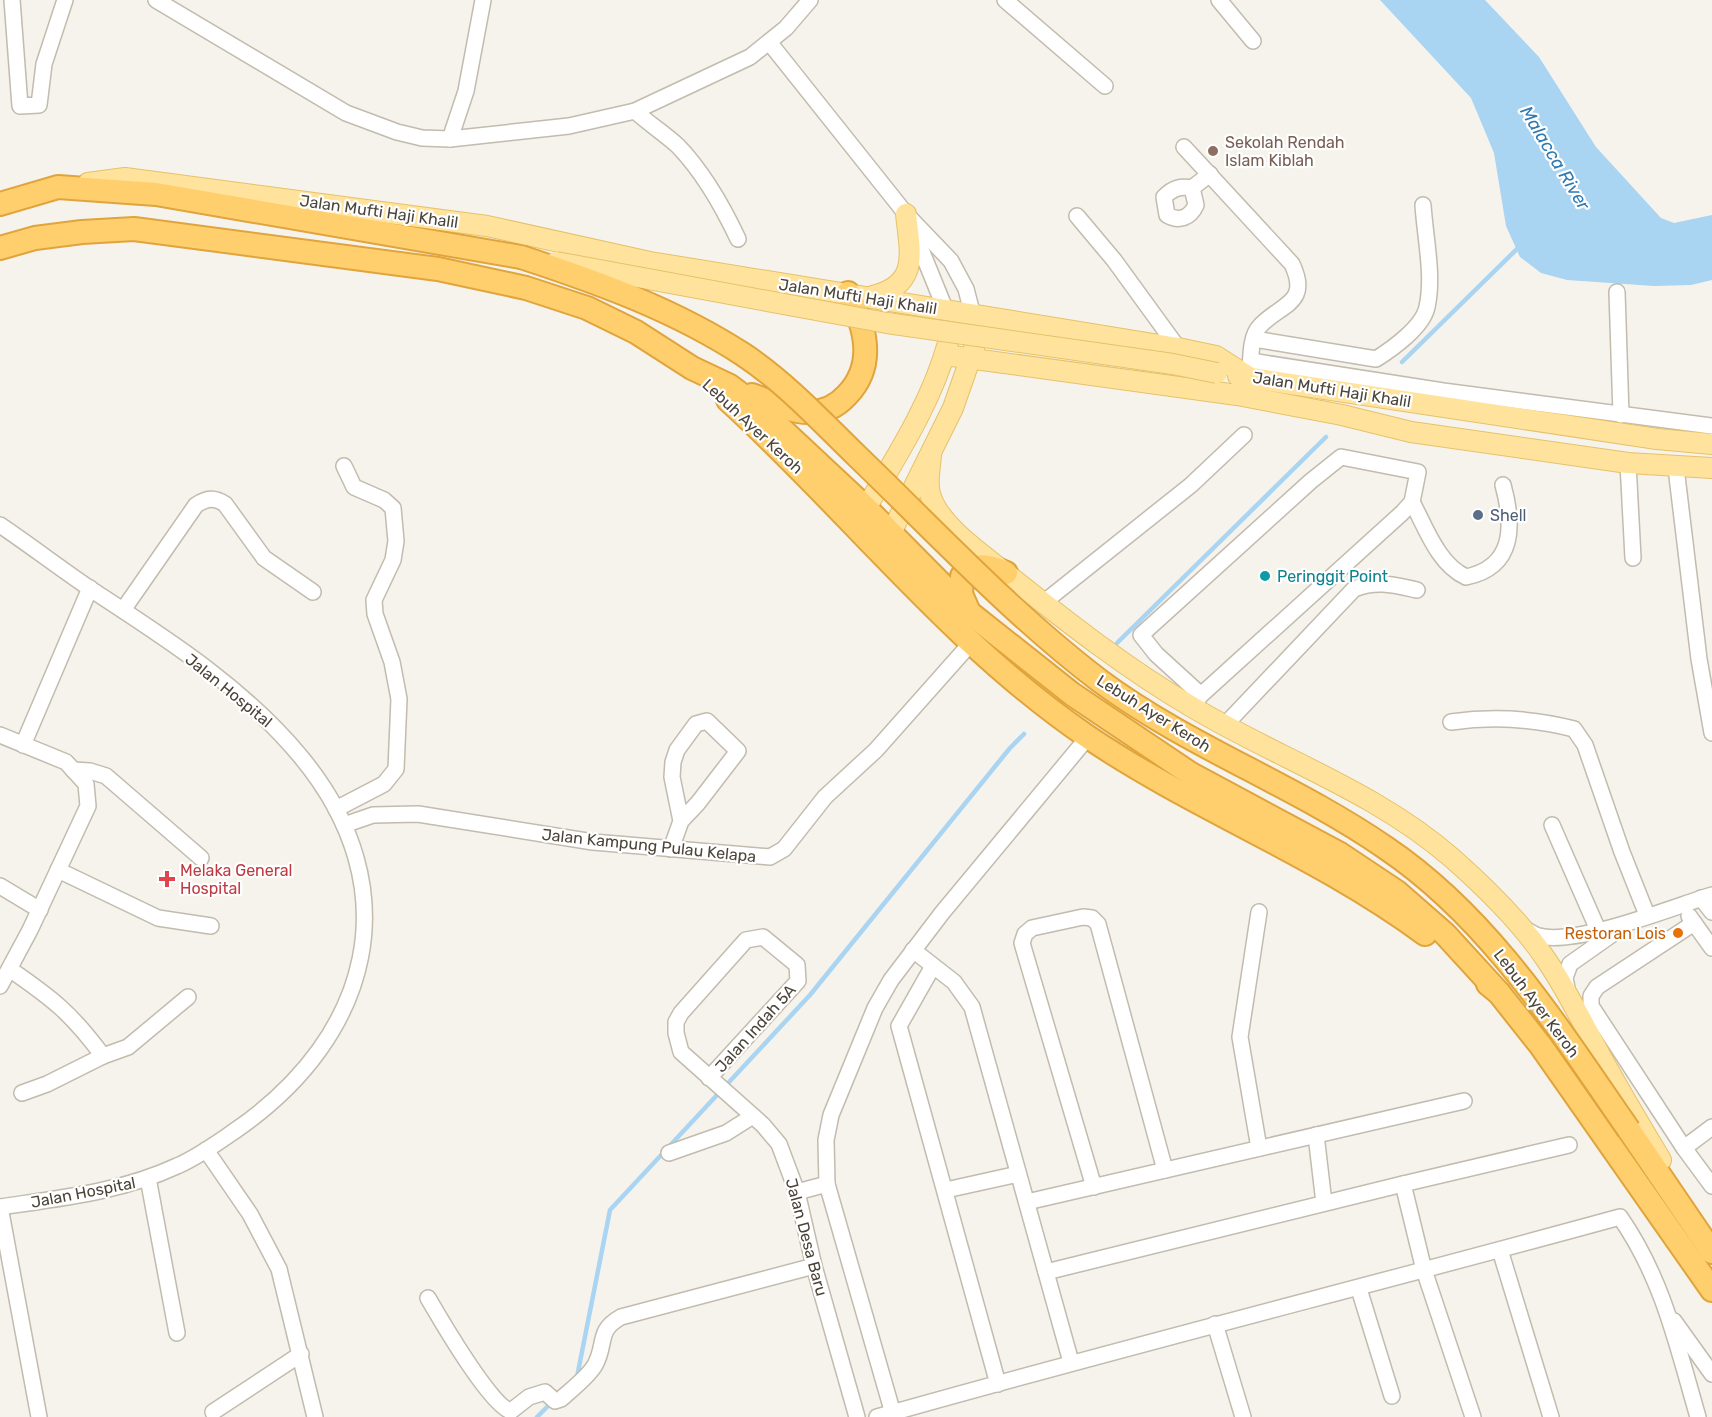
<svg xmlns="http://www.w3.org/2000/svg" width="1712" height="1417" font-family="Rubik,sans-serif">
<rect width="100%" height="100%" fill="#f6f3ec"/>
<polygon fill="#a9d4f2" points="1380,0 1485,0 1539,57 1596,147 1661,218 1674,223 1712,215 1712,280 1691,285 1654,286 1567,280 1541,273 1520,257 1506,226 1494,153 1471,98"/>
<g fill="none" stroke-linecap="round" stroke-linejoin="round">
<g stroke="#a9d4f2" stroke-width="4.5">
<polyline points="1402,362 1520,246"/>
<polyline points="1117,643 1326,437"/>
<polyline points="577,1377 610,1210 810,995 1010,748 1024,734"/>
<polyline points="537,1417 552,1402"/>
</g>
<g stroke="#c2bbae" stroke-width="18">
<g id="minor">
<polyline points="12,0 20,106 39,105 44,64 65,0"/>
<polyline points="156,0 346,113 397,132 422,138 450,139 569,126 635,111 750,57 786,28 810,0"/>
<polyline points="1005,0 1105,86"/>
<polyline points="1219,0 1253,41"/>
<polyline points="769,42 906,214 951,261 966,289 973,316"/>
<path d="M635,111c13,12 30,23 43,35 26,27 44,59 60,93"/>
<polyline points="450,139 466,91 483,0"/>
<path d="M1184,147l108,117c19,40 -12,40 -32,62 -10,10 -9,32 -10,45"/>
<path d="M1192,188l4,17c-6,13 -17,17 -29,10l-3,-18c9,-9 16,-11 28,-9l18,-14"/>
<polyline points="1077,216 1114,260 1178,348"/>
<polyline points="911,225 946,311"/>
<polyline points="1617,292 1621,415"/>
<path d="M1254,339l122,20c16,-10 47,-32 51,-52 7,-31 -2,-70 -4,-102"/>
<polyline points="1251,361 1443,391 1712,426"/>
<polyline points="1628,463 1633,558"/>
<polyline points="1676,468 1699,659 1712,733"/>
<path d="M1412,502c14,26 26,62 54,75 49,-10 48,-52 37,-92"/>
<path d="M0,525c31,21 61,44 92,65 75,49 151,97 209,167 109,132 71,279 -65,373 -19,13 -38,27 -59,36 -56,26 -116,32 -177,41"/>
<polyline points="1043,603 1191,485 1244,435"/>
<path d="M123,610l73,-105c11,-7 18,-8 29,-1l39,54 49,34"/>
<polyline points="1192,707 1201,695 1402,513 1412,502 1418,472 1341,457 1311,481 1141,635 1156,654 1201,695"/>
<path d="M1451,722c43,-6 81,-4 123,7l11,16 37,107 25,63"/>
<path d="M1225,725l129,-136c23,-9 40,-4 63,1"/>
<polyline points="0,735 66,762 86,784 88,806 30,930 0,986"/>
<polyline points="23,745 90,588"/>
<polyline points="73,770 90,771 106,776 201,858"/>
<polyline points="336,809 384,784 396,769 399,699 392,662 375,614 374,600 393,560 396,541 393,508 384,500 354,487 344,466"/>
<polyline points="344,825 373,815 418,814 593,842 770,857 784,849 825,797 876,750 971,643"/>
<polyline points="1552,825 1598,930"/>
<polyline points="671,849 681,821 672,777 673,762 677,750 696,724 707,721 738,751 698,803 681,821"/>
<polyline points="58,870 158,918 211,926"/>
<polyline points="0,886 40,910"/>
<polyline points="1701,898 1712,912"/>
<polyline points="1259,912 1240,1037 1259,1148"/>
<polyline points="1689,916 1712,948"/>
<polyline points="1694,923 1597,987 1591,996 1591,1006 1684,1148 1712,1186"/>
<path d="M1522,928c6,2 12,7 17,8 37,10 134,-29 173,-41"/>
<polyline points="913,950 954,982 972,1007 1071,1362"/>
<polyline points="933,966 899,1026 998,1384"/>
<path d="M11,970c42,29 61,44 92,86l25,-9 60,-50"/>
<polyline points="1568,993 1565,978 1570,964 1621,928"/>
<polyline points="709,1078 798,981 797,965 763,937 746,940 681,1013 676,1022 676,1033 681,1052 763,1125 779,1144 797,1192 814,1266 857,1417"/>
<polyline points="22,1093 47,1084 103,1056"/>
<polyline points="1316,1135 1324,1203"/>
<polyline points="1684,1148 1712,1127"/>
<polyline points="206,1150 250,1214 279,1269 315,1417"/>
<polyline points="669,1153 726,1133 753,1116"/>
<polyline points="148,1178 177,1333"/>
<polyline points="1094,1187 1022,943 1025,934 1032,928 1083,917 1092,918 1098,924 1165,1170"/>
<polyline points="946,1190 1018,1174"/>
<polyline points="797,1192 827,1184"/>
<polyline points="1027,1202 1464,1101"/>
<polyline points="0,1207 39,1417"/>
<polyline points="1500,1250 1551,1417"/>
<polyline points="1046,1272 1403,1184"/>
<polyline points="1359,1289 1392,1396"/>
<path d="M428,1298c11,19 65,112 83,113l18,-14 16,-5 10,9 6,-2c11,-10 27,-22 34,-34 12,-22 1,-34 26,-48l193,-51"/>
<polyline points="1674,1321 1712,1374"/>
<polyline points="1215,1324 1243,1417"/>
<polyline points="213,1412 301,1354"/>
<path d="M877,1417c247,-70 495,-132 743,-200 43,62 57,128 78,200"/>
<polyline points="894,1417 827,1184 826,1140 831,1115 875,1008 891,980 942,913 1088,737"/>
<polyline points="1473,1417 1424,1270 1403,1184 1569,1145"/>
</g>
</g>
<g stroke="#e6c16a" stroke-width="22">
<g id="major">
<polyline points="88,183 125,178 487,226 650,262 1178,348 1216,356 1249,377"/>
<path d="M873,296c47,-12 37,-43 33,-82"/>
<polyline points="945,355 1237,395 1342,415 1411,432 1628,463 1712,468"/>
<polyline points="1238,376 1657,439 1712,444"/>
<path d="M931,455c-1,14 -5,29 0,42 10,30 53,58 77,78 59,47 119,94 184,132 87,52 183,84 260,151 34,30 68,63 93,100 21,30 37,64 55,97 19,35 40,70 61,105"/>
<path d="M866,508c32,-54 65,-105 82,-165"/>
<polyline points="891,533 953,408 974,348"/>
</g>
</g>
<g stroke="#e0a43c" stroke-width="26">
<g id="highway">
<polyline points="0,204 58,187 156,194 521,257"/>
<polyline points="0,248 35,238 82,232 134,229 438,269 526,288 587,308 636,332 692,368 730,386 759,408 866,508 971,614 1072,694 1191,774 1340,854 1397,892 1445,934 1499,993"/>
<path d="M752,395c17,6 40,18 58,17 15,0 27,-6 37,-17 29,-30 19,-68 1,-102"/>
<path d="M728,400c122,111 223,244 360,337 108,73 232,119 337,197"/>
<path d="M968,610l-7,-16 1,-18c15,-14 26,-11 44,-3"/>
<polyline points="1488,984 1499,993 1541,1046 1712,1290"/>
<polyline points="1629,1130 1712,1252"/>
</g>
</g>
<use href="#minor" stroke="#fff" stroke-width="15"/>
<use href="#major" stroke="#ffe39c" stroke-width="20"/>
<use href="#highway" stroke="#ffcf6e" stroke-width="22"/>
<g stroke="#e6c16a" stroke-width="22" stroke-linecap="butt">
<polyline id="major-bridge" points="556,262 887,323 1173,364 1217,373"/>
</g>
<g stroke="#e0a43c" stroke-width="26" stroke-linecap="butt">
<path id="highway-bridge" d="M521,257c79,26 154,53 223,98 42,28 77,66 113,101 80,77 155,158 243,225 89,66 195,104 286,167 105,71 172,180 243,282"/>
</g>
<use href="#major-bridge" stroke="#ffe39c" stroke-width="20"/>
<use href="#highway-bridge" stroke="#ffcf6e" stroke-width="22"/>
</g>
<circle fill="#8d6e63" stroke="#fff" stroke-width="2" cx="1213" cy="151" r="6"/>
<circle fill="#5c6f8a" stroke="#fff" stroke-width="2" cx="1478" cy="515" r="6"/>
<circle fill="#0f9aa8" stroke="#fff" stroke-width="2" cx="1265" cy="576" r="6"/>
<path fill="#e0444e" stroke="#fff" stroke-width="2" d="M164 870h6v6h6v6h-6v6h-6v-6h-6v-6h6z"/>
<circle fill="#e8710a" stroke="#fff" stroke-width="2" cx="1678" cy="933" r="6"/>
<g text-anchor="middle" stroke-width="4.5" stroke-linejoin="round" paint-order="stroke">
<g font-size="16" fill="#785e54" stroke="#fff" text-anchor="start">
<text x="1225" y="148">Sekolah Rendah<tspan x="1225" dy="18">Islam Kiblah</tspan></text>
</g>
<g font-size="16" fill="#4b4439" stroke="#fff">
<text transform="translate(379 211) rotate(8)" y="6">Jalan Mufti Haji Khalil</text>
<text transform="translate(858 296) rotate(9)" y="6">Jalan Mufti Haji Khalil</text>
<text transform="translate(1332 389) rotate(9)" y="6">Jalan Mufti Haji Khalil</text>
<text transform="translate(753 426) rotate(43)" y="6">Lebuh Ayer Keroh</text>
<text transform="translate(229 690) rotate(39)" y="6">Jalan Hospital</text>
<text transform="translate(1154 713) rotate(32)" y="6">Lebuh Ayer Keroh</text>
<text transform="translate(649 845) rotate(6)" y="6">Jalan Kampung Pulau Kelapa</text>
<text transform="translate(1537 1003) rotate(53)" y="6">Lebuh Ayer Keroh</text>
<text transform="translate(755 1028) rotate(-48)" y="6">Jalan Indah 5A</text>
<text transform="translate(83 1192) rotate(-11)" y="6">Jalan Hospital</text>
<text transform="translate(807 1237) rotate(75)" y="6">Jalan Desa Baru</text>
</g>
<g font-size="16" fill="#4e5e75" stroke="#fff" text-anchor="start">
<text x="1490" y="521">Shell</text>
</g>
<g font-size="16" fill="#0d838f" stroke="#fff" text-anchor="start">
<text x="1277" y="582">Peringgit Point</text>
</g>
<g font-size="16" fill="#be3a42" stroke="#fff" text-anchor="start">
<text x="180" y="876">Melaka General<tspan x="180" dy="18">Hospital</tspan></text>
</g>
<g font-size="16" fill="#c56008" stroke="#fff" text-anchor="end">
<text x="1666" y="939">Restoran Lois</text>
</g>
<g font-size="18" font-style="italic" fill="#2e7ab2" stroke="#fff">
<text transform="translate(1555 158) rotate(59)" y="6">Malacca River</text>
</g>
</g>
</svg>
